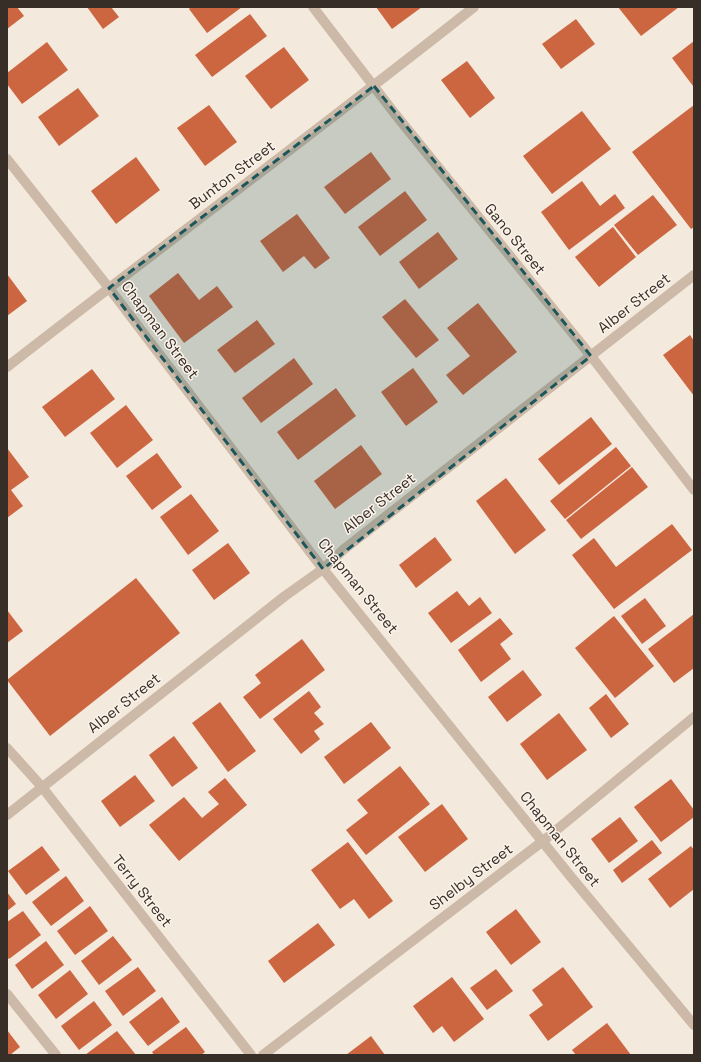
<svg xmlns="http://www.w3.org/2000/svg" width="701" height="1062" font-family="'Space Grotesk',sans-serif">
<rect width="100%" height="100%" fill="#f3e9dc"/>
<g fill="#cc6641">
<polygon points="7,7 17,7 24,16 7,29"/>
<polygon points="87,7 111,7 119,17 103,29"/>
<polygon points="191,7 242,7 207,33 189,9"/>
<polygon points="376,7 422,7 392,29"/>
<polygon points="618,7 679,7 641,36"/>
<polygon points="250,14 267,36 212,77 195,55"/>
<polygon points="576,19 595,44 561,69 542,44"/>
<polygon points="694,41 694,85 693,86 672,58"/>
<polygon points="47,42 68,70 22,104 7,84 7,73"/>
<polygon points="284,47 309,80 271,109 245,76"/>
<polygon points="467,61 495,98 470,118 441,80"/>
<polygon points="78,88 99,116 59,146 38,117"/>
<polygon points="209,105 237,142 205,166 177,128"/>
<polygon points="694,105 694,157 693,158 694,160 694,227 691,229 632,152"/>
<polygon points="582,111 611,149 552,194 523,156"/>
<polygon points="371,152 391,179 345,214 324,187"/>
<polygon points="136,157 160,190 116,224 91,191"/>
<polygon points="582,181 600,206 615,194 625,208 569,250 541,212"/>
<polygon points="405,191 427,220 380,256 358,227"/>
<polygon points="653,195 677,225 638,255 614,225"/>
<polygon points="297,214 330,258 315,269 304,256 283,272 260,241"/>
<polygon points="613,227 636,257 599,287 575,257"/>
<polygon points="438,232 458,259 419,289 399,262"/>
<polygon points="178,273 199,300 217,286 233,307 184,343 149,296"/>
<polygon points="7,274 27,301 7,316"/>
<polygon points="405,299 439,340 416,358 382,317"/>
<polygon points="478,303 517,352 463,395 446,375 470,356 447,328"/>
<polygon points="257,320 275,344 235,373 217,350"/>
<polygon points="690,335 694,341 694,396 663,355"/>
<polygon points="294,358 313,384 261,423 242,398"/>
<polygon points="413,368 438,402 406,426 381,392"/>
<polygon points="92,369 115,399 65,437 42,407"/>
<polygon points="336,388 356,416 298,460 277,432"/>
<polygon points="126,405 153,440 117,468 90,433"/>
<polygon points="591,417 612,444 559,485 538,459"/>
<polygon points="361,445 382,474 335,509 314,481"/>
<polygon points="616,447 631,466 565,519 550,501"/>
<polygon points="7,448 29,477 11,490 23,506 7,518"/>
<polygon points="157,453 182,487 152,510 126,476"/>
<polygon points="632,467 648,487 581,539 566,520"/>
<polygon points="506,478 546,530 515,554 476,501"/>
<polygon points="191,494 219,531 188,555 160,517"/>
<polygon points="672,524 692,550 614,609 572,555 594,538 616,567"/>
<polygon points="435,537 452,560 416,588 399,565"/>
<polygon points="228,543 250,573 214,600 192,570"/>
<polygon points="136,578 180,633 50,736 7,680"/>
<polygon points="457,591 469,606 480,597 492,613 451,643 428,613"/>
<polygon points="645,598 666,626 642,644 621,616"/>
<polygon points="7,610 23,631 7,643"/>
<polygon points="694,614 694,668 674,683 648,649"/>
<polygon points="614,616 654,666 615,698 575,648"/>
<polygon points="500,618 513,634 500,644 511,659 481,682 458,650"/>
<polygon points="302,639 325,670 260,719 243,697 261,683 255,675"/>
<polygon points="523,670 542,695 507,722 488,697"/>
<polygon points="309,691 321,707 314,713 324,724 314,731 320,739 301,754 273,719"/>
<polygon points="606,694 629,724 611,738 589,708"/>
<polygon points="220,702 256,751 228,772 192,723"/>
<polygon points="559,713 587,750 547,780 520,744"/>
<polygon points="371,722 391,748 344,784 324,757"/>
<polygon points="174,736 198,768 172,787 149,755"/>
<polygon points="400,766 430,804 366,855 346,830 368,813 357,800"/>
<polygon points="135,775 155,801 120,827 101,801"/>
<polygon points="225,778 247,805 179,861 149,825 184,797 202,818 219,804 208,792"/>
<polygon points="671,779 694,810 694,817 661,842 634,807"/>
<polygon points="442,804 468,839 425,872 398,837"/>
<polygon points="620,817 638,841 609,863 591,839"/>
<polygon points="652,840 662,853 622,883 613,870"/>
<polygon points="348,842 393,901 369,919 354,899 340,909 311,870"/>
<polygon points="42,846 60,870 26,895 8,871"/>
<polygon points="691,846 694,850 694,889 670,908 648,879"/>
<polygon points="66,876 84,901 51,926 32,902"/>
<polygon points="7,892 16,904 7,911"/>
<polygon points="90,906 108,931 75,955 57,931"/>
<polygon points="516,909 541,942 511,965 486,932"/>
<polygon points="23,911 41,935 9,959 7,957 7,922"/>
<polygon points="318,923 335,945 284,983 268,961"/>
<polygon points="113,936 132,960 99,985 81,961"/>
<polygon points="46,941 64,965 32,989 15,965"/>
<polygon points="138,967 156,991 123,1016 105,991"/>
<polygon points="563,967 593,1007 548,1041 529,1015 543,1005 532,990"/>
<polygon points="496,969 513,991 487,1010 470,988"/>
<polygon points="70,970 88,994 56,1019 38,995"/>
<polygon points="452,977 484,1019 454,1042 442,1026 433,1033 413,1006"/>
<polygon points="162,997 180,1022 148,1046 129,1022"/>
<polygon points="94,1001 112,1025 79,1050 61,1026"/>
<polygon points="607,1023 631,1055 576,1055 572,1050"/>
<polygon points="186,1027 205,1052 201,1055 154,1055 152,1052"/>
<polygon points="7,1030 20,1047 10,1055 7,1055"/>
<polygon points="117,1031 136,1055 85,1055"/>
<polygon points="371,1036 385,1055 346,1055"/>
</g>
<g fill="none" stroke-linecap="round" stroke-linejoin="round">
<g stroke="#ccb9a7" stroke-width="10">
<polyline points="313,7 395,114 591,356 694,490"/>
<polyline points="7,159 109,288 323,569 571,877 694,1025"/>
<path d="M7,367c155,-121 313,-238 467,-360"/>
<polyline points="7,748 42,787 251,1055"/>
<polyline points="7,815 285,596 323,569 343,550 694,275"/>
<polyline points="7,994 56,1055"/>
<polyline points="263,1055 543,841 694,717"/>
</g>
</g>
<path fill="#1b575c" fill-opacity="0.2" stroke="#1b575c" stroke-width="3" stroke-dasharray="8 5" stroke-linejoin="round" d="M374,86l217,270 -268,213 -214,-281z"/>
<g text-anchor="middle" stroke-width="3" stroke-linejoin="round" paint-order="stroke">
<g font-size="15" fill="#382e28" stroke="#fbf3e9">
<text transform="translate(232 175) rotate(-37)" y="5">Bunton Street</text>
<text transform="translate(515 239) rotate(51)" y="5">Gano Street</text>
<text transform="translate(634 303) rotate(-38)" y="5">Alber Street</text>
<text transform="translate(160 330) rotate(53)" y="5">Chapman Street</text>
<text transform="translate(379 503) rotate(-38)" y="5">Alber Street</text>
<text transform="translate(358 586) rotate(51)" y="5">Chapman Street</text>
<text transform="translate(124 703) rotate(-38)" y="5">Alber Street</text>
<text transform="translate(560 839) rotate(51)" y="5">Chapman Street</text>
<text transform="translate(471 877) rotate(-37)" y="5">Shelby Street</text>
<text transform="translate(142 891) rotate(52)" y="5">Terry Street</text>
</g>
</g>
<rect width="701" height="1062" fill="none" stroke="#382e28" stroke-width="16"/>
</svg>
